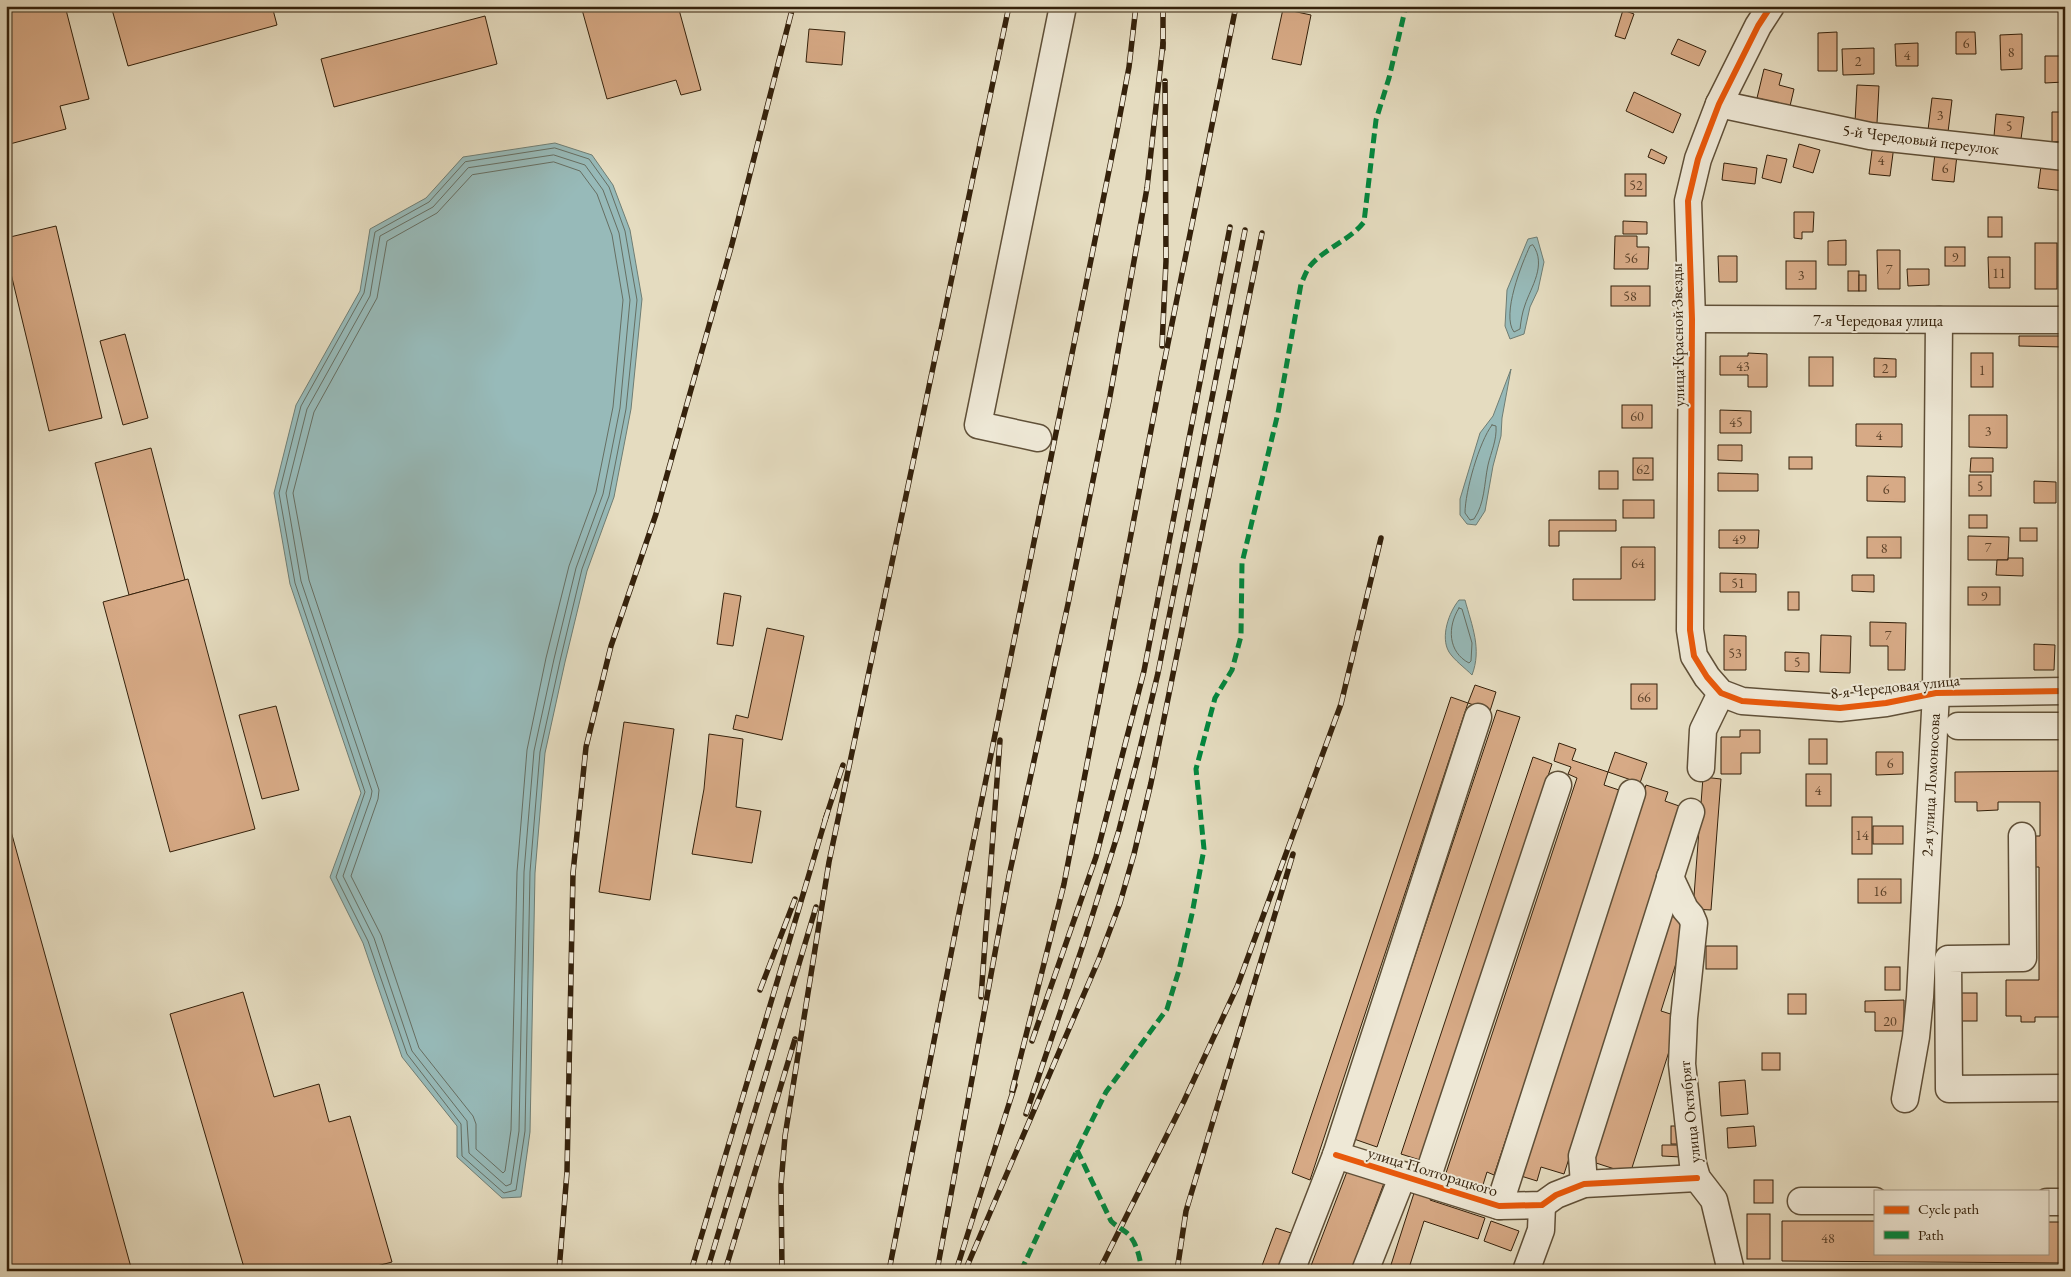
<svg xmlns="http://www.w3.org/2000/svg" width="2071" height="1277" font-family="'EB Garamond',serif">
<rect width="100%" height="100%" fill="#e5dcc0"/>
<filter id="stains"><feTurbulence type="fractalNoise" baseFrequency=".004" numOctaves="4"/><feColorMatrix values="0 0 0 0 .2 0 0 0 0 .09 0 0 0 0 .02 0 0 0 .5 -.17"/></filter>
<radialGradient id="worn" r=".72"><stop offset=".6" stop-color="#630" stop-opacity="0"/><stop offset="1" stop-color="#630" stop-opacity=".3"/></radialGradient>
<g fill="#97bab9" stroke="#6f7d73">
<polygon points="555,143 592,155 613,185 630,230 642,299 631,409 614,497 587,571 565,662 545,753 535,873 530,1132 521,1197 502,1198 457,1157 457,1126 402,1057 363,943 330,877 361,793 290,584 274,493 296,405 360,291 370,229 426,198 463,157"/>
<polygon points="1537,237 1544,262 1538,290 1530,307 1524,334 1510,339 1505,326 1507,290 1528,239"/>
<polygon points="1511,369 1502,418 1501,436 1493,466 1485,511 1476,525 1467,524 1460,515 1460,499 1480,433 1493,416"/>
<path d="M1459,600h6c7,26 17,49 7,75 -7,-7 -18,-15 -23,-23 -9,-15 0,-40 10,-52z"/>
</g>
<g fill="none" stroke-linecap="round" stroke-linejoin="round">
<g stroke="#666e62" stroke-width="1">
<polygon points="555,148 589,159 609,187 625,231 637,300 626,409 609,496 582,569 560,661 540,752 530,872 525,1131 516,1190 504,1193 462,1156 461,1124 407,1054 368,941 336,877 365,792 295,583 279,493 301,406 364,293 375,232 429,202 465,162"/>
<polygon points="554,155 585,165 603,190 619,233 630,300 620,408 603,494 576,568 554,659 534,751 524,872 519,1131 511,1184 506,1186 469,1153 467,1121 412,1051 374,938 343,876 371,797 372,791 301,581 286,493 307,409 370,296 380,236 433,207 468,168"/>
<polygon points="554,162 580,171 597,194 612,235 623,300 613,407 596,492 569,566 546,658 527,750 517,872 511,1130 505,1171 503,1173 476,1149 476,1124 473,1116 419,1048 381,935 351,876 378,799 379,790 309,580 293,493 314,412 377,298 387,241 437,213 472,175"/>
<path d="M1533,245c14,20 -2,42 -8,60 -3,8 -4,16 -5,24l-6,3c-13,-17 8,-69 16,-86z"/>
<path d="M1492,425l4,1c1,14 -5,26 -8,39 -4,19 -3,38 -14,54l-4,1 -5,-7c0,-21 14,-71 27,-88z"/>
<path d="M1459,608l3,1 10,34 -1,18 -2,2c-21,-11 -22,-36 -10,-55z"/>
</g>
</g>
<g fill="#d7aa86" stroke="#34210b">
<polygon points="6,6 65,6 89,99 60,106 66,129 6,145"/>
<polygon points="111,6 272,6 277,25 128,66"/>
<polygon points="581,6 678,6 701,90 681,95 676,80 607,99"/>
<polygon points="1283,9 1311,15 1301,65 1272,59"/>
<polygon points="1623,10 1634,14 1625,39 1615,36"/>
<polygon points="485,16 497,64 334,107 321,59"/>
<polygon points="809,29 845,32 842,65 806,62"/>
<polygon points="1837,32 1837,71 1818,71 1818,33"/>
<polygon points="1956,32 1975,32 1976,54 1956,54"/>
<polygon points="2022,34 2022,69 2001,70 2000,35"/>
<polygon points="1678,39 1706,51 1699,66 1671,54"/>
<polygon points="1918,43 1918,66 1896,66 1895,44"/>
<polygon points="1874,48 1874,74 1843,75 1842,49"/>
<polygon points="2045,56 2063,56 2064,82 2045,83"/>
<polygon points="1764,69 1782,74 1779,85 1794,89 1790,106 1757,98"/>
<polygon points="1857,85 1879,86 1877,123 1855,122"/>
<polygon points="1634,92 1681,114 1673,133 1626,111"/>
<polygon points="1932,98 1952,100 1948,132 1928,130"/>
<polygon points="2052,112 2065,112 2065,141 2052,142"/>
<polygon points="1996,114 2024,117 2021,139 1994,136"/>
<polygon points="1873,143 1894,146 1890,176 1869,174"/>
<polygon points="1799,144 1820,150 1813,173 1793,167"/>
<polygon points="1651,149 1667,157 1664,164 1648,157"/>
<polygon points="1935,153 1957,155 1954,182 1932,180"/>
<polygon points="1767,155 1787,159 1781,183 1762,178"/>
<polygon points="1724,163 1757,168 1755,184 1722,180"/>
<polygon points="2041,166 2065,169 2065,191 2038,188"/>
<rect x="1625" y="174" width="21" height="22"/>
<polygon points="1794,212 1814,212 1813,232 1802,232 1802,239 1794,238"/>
<rect x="1988" y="217" width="14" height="20"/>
<polygon points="1623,221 1647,222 1647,234 1623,234"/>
<polygon points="56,226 102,418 49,431 6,253 6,238"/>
<polygon points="1615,236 1637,236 1637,247 1649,247 1648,269 1614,269"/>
<polygon points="1846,240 1846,265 1828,265 1828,241"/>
<rect x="2035" y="243" width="22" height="46"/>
<rect x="1945" y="247" width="20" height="19"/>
<polygon points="1877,250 1900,250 1900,289 1878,289"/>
<polygon points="1718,256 1737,256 1737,282 1719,282"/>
<polygon points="1988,257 2010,257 2010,288 1989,288"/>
<rect x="1786" y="261" width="30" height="28"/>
<polygon points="1907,269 1929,269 1929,285 1908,286"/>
<rect x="1848" y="271" width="11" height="20"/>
<rect x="1859" y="275" width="7" height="16"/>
<rect x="1611" y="286" width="39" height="20"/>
<polygon points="125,334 148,418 123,425 100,341"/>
<polygon points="2019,336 2063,336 2063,347 2019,346"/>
<polygon points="1748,353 1767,354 1767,387 1748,387 1748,375 1720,375 1720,356 1748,356"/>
<rect x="1971" y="353" width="22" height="34"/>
<rect x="1809" y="357" width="24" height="29"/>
<polygon points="1874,358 1896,359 1896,377 1874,377"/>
<rect x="1622" y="405" width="30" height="23"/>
<polygon points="1720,410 1751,411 1751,433 1720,433"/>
<polygon points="1969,415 2007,415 2007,448 1969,447"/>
<polygon points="1856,424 1902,424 1902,447 1856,446"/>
<polygon points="1718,445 1742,445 1742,461 1718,460"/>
<polygon points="151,448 185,580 129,595 95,463"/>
<rect x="1789" y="457" width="23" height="12"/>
<rect x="1633" y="458" width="20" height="22"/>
<polygon points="1971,458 1993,458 1993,472 1970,472"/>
<rect x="1599" y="471" width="19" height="18"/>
<polygon points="1718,473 1758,474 1758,491 1718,491"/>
<rect x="1969" y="475" width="22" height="21"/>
<polygon points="1867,476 1905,477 1905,502 1867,501"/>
<polygon points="2034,481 2056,482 2056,503 2034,503"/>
<rect x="1623" y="500" width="31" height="18"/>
<rect x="1969" y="515" width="18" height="13"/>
<polygon points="1549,520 1616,520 1616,531 1559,531 1559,546 1549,546"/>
<rect x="2020" y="528" width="17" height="13"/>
<polygon points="1719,530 1759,530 1758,548 1719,548"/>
<polygon points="1968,536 2009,537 2008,560 1968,560"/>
<rect x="1867" y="537" width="34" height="21"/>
<polygon points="1621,547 1655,547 1655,600 1573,600 1573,579 1621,579"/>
<polygon points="2008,558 2023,558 2023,576 1996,575 1997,560 2008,560"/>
<polygon points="1720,573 1756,574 1756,592 1720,592"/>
<polygon points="1852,575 1874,575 1874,592 1852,591"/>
<polygon points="188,579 255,829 170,852 103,602"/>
<rect x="1968" y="587" width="32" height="18"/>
<rect x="1788" y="592" width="11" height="18"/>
<polygon points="724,593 741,596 733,646 717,644"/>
<polygon points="1870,622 1906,623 1905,670 1888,670 1888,646 1870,646"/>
<polygon points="767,628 804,636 782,740 733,729 736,715 748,718"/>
<polygon points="1724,635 1746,636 1746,670 1724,670"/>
<polygon points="1821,635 1851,636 1850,673 1820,672"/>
<polygon points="2034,644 2055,645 2054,670 2034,670"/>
<polygon points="1785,652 1809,653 1809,672 1785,671"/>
<rect x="1631" y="684" width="26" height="25"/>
<polygon points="1475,685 1496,692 1490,711 1468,703"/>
<polygon points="1451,697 1468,703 1310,1180 1292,1173"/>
<polygon points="276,706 299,790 262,799 239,715"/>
<polygon points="1497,710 1520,717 1377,1147 1354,1139"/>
<polygon points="624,722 674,729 650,900 599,892"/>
<polygon points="1740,730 1760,730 1760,753 1741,753 1741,774 1721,774 1721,737 1740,737"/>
<polygon points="709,734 743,739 736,807 761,811 752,863 692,854 704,789"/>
<rect x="1809" y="739" width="18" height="25"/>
<polygon points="1559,743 1576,749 1572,760 1608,772 1604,785 1622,791 1494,1175 1487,1172 1482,1188 1445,1176 1577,778 1568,774 1571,767 1554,761"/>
<polygon points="1615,752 1647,763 1640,783 1608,772"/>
<polygon points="1876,752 1903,752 1903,774 1876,775"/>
<polygon points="1533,757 1552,764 1420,1160 1401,1154"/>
<polygon points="2065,771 2065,1004 2062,1004 2062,1017 2035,1017 2035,1022 2021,1022 2021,1016 2006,1016 2006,980 2039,980 2039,867 2035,867 2035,836 2040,836 2040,802 1998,802 1998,810 1977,811 1977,802 1955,802 1955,772"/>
<rect x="1806" y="774" width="25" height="32"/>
<polygon points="1703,777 1721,779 1711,910 1693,909"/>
<polygon points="1646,785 1668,792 1665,801 1682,807 1564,1174 1541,1167 1537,1181 1521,1176"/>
<polygon points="6,813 132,1271 6,1271"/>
<rect x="1852" y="817" width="20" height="37"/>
<rect x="1873" y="826" width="30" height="18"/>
<rect x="1858" y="879" width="43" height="24"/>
<polygon points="1671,916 1689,922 1661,1011 1680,1017 1630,1174 1593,1162"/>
<rect x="1706" y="946" width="31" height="23"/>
<rect x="1885" y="967" width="15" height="23"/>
<polygon points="243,992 274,1097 319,1084 329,1122 350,1116 392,1262 373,1267 374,1271 245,1271 170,1014"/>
<rect x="1960" y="993" width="17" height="28"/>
<rect x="1788" y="994" width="18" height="20"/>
<polygon points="1904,1000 1904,1031 1875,1031 1875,1012 1865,1012 1865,1001"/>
<rect x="1762" y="1053" width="18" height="17"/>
<polygon points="1745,1080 1748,1114 1721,1116 1719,1082"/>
<rect x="1671" y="1126" width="10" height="18"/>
<polygon points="1754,1126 1756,1146 1728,1148 1727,1128"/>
<polygon points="1662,1145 1681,1145 1681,1157 1662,1156"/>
<polygon points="1348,1169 1384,1183 1351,1271 1309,1271"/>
<rect x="1754" y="1180" width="19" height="23"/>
<polygon points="1415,1190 1432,1196 1430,1200 1485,1218 1478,1239 1424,1221 1408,1271 1389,1271"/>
<rect x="1747" y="1214" width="23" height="45"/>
<polygon points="1491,1221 1519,1231 1511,1251 1484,1241"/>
<polygon points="1782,1221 1875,1221 1875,1253 2047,1253 2047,1222 2065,1222 2065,1263 1782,1261"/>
<polygon points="1276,1228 1291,1233 1277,1271 1260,1271"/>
</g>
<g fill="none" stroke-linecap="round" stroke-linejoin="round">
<g stroke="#605038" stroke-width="29">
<g id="minor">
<polyline points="1771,6 1758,26 1719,104 1698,159 1688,201 1692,319 1690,630 1694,656 1707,677 1721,693 1742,701 1840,708 1886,703 1936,693 2065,691"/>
<polyline points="1719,104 1870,136 2065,157"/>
<polyline points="1692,319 2065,320"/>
<polyline points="1038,438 978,425 1063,6"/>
<polyline points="1958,726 2065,726"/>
<polyline points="1701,768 1703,730 1721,693"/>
<polyline points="2022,836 2023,958 1948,959 1949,1089 2065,1088"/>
<polyline points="1670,877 1685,909 1691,916 1694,923 1684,1018 1682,1064 1693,1164 1697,1178 1714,1200 1731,1271"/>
<polyline points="1905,1099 1916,1037 1920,997 1936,693 1939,320"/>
<polyline points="1336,1155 1499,1206 1542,1205 1556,1195 1584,1184 1697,1178"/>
<polyline points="1426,1182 1558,785"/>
<polyline points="1584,1184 1582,1156 1691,812"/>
<polyline points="1801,1201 1875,1201"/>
<polyline points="2047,1202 2065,1202"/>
<polyline points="1499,1206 1632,793"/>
<polyline points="1291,1271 1336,1155 1478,717"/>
<polyline points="1365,1271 1403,1175"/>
<polyline points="1526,1271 1541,1230 1542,1205"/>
</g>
</g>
<use href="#minor" stroke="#eee8d6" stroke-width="26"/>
<g stroke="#34210b" stroke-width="5.5">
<g id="rail">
<polyline points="1163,6 1163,49"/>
<polyline points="1162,346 1166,261 1165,81"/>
<polyline points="825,820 843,765"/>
<polyline points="760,990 795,899"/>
<polyline points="981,997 1000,740"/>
<polyline points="1032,1041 1096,857 1144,671 1230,227"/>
<polyline points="1012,1091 1064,884 1160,383 1236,6"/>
<polyline points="1026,1114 1084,942 1119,830 1138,757 1158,673 1245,230"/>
<polyline points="559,1271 567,1172 573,873 586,747 611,646 656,514 732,244 793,6"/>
<polyline points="691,1271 827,814"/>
<polyline points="707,1271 816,907"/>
<polyline points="725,1271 795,1039"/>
<polyline points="782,1271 781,1185 785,1136 829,862 1009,6"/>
<polyline points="889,1271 960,908 1117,131 1129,67 1136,6"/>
<polyline points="937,1271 1009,876 1068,604 1110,396 1147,188 1163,43"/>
<polyline points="956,1271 1015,1085"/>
<polyline points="965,1271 1099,959 1120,903 1134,854 1151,783 1262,233"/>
<polyline points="1099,1271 1184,1101 1237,987 1341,704 1381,538"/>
<polyline points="1177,1271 1186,1211 1293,854"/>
</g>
</g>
<use href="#rail" stroke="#eee8d6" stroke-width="4" stroke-dasharray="11" stroke-linecap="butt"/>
<g stroke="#00873e" stroke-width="5" stroke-dasharray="10 5" stroke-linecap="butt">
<path d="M1077,1150l34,71c5,5 11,8 16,12 10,9 13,26 15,38"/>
<path d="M1021,1271l49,-106 36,-73 61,-83 12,-39 13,-56 12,-65 -8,-80 19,-71 17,-28 9,-34 1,-73 36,-150 23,-129c3,-6 5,-13 9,-18 15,-18 39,-25 54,-44l12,-102 13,-42 17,-72"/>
</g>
<g stroke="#eee8d6" stroke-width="9">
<g id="cycleway">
<polyline points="1771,6 1758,26 1719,104 1698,159 1688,201 1692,319 1690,630 1694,656 1707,677 1721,693 1742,701 1840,708 1886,703 1936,693 2065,691"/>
<polyline points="1336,1155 1499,1206 1542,1205 1556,1195 1584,1184 1697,1178"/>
</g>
</g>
<use href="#cycleway" stroke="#e8590c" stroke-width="6"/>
</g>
<g text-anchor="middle" stroke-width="4" stroke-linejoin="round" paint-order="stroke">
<g font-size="14" fill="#5d432a">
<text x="1966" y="48">6</text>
<text x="2011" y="57">8</text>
<text x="1907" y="60">4</text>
<text x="1858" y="66">2</text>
<text x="1940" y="120">3</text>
<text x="2009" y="131">5</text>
<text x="1881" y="165">4</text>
<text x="1945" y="173">6</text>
<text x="1636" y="190">52</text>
<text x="1955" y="262">9</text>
<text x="1631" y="263">56</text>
<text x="1889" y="274">7</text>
<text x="1999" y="278">11</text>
<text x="1801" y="280">3</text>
<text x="1630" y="301">58</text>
<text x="1743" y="371">43</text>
<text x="1885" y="373">2</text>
<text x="1982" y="375">1</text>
<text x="1637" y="421">60</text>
<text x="1736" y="427">45</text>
<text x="1988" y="436">3</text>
<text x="1879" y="440">4</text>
<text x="1643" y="474">62</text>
<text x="1980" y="491">5</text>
<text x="1886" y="494">6</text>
<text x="1739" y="544">49</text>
<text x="1988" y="552">7</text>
<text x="1884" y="553">8</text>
<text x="1638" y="568">64</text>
<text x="1738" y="588">51</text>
<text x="1984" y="601">9</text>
<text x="1888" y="640">7</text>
<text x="1735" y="658">53</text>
<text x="1797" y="667">5</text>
<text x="1644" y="702">66</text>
<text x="1890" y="768">6</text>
<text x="1818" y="795">4</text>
<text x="1862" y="840">14</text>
<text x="1880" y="896">16</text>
<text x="1890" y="1026">20</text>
<text x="1828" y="1243">48</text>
</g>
<g font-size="16" fill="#34210b" stroke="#eee8d6">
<text transform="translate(1921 139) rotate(7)" y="6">5-й Чередовый переулок</text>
<text x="1878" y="326">7-я Чередовая улица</text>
<text transform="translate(1677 335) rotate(-91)" y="6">улица Красной Звезды</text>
<text transform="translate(1895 686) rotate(-6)" y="6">8-я Чередовая улица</text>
<text transform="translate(1930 785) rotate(-87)" y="6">2-я улица Ломоносова</text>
<text transform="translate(1689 1112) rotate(-96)" y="6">улица Октябрят</text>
<text transform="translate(1433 1171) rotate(17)" y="6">улица Полторацкого</text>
</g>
</g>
<rect width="2071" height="1277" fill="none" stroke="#e5dcc0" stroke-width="25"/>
<rect x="8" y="8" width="2056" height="1262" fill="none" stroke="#34210b" stroke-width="2.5"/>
<rect x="12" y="12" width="2046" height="1252" fill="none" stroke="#34210b"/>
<rect x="1874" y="1190" width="175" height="65" fill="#eee8d6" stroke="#a49885"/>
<rect x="1884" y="1206" width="25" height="8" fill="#e8590c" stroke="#a49885"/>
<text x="1918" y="1214" font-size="15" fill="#34210b">Cycle path</text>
<rect x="1884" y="1231" width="25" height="8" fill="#00873e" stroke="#a49885"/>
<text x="1918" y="1240" font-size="15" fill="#34210b">Path</text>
<rect width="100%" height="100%" filter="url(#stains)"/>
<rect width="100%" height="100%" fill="url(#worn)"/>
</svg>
